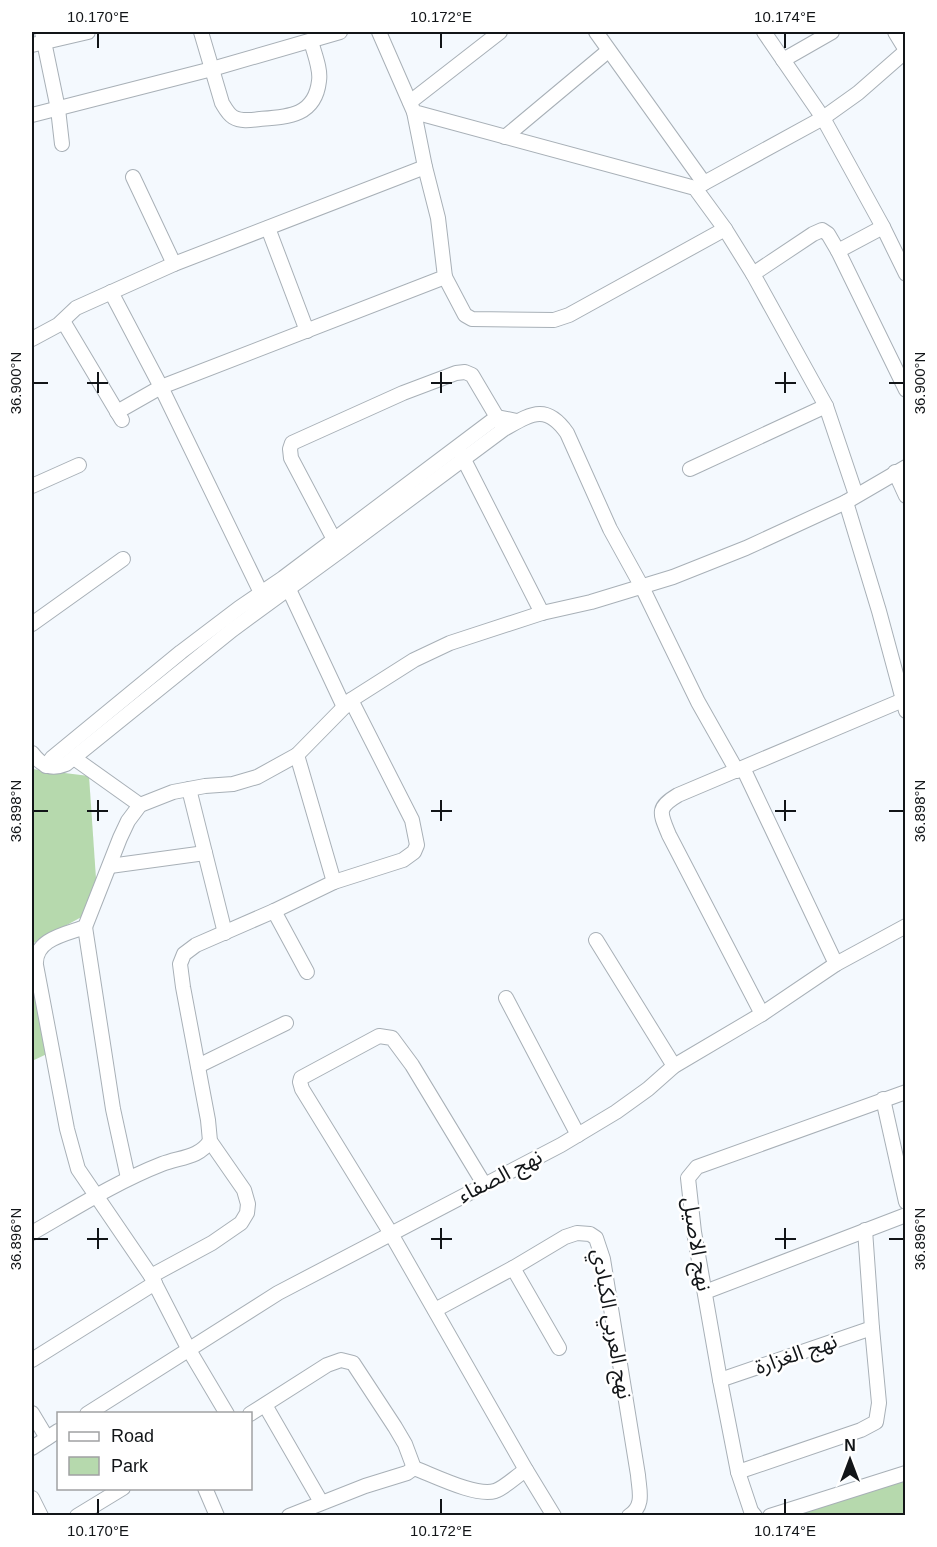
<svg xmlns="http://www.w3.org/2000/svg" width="937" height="1547" font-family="Helvetica,'Noto Sans Arabic',sans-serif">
<rect width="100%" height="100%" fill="#f4f9fe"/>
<g fill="#b6d9ad">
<polygon points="32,769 89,776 98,908 32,944"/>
<polygon points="32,967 49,1053 32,1061"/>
<polygon points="905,1479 905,1515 797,1515"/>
</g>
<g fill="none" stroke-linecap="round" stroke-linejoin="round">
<g stroke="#a8b0b7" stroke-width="16">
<g id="minor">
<polyline points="42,32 58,109 62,144"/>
<path d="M201,32l21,71c3,5 6,11 11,14 8,5 19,3 27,2 28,-2 55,-3 59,-38 2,-12 -5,-28 -8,-40"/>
<polyline points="379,32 414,112 695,188 725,229 753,274 826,406 856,495"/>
<polyline points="596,32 704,183"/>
<polyline points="764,32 823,118 883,227 906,274"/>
<polyline points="895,32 906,50"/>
<polyline points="32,45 88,32"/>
<polyline points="783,60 832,32"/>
<polyline points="410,102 500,32"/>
<polyline points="32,115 212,69 340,32"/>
<polyline points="505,137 608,51"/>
<polyline points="133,177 174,264"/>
<polyline points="695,188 823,118 858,93 906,51"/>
<polyline points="268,228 307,331"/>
<polyline points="838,251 883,227"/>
<polyline points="753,274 813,234 822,230 828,234 838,251 906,390"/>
<polyline points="445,277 465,315 472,319 554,320 569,315 725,229"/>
<polyline points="111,292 161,387 264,599"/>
<polyline points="63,321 122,420"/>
<polyline points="32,339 58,325 76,308 174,264 425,167 414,112"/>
<polyline points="117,412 161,387 445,277 438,218 425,167"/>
<polyline points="460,452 542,613"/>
<polyline points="690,469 826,406"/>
<polyline points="895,472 906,496"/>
<polyline points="32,486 79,465"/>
<polyline points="846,502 879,611 906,711"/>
<polyline points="338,547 291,458 290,449 292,443 403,393 456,373 465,372 472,375 501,424"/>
<polyline points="285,581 344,707"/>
<polyline points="32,624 123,559"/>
<path d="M32,753c10,13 19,17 34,11l166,-134 108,-79 164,-122c27,-15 42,-26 63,4l43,96 32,58 56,115 39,69"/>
<polyline points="297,755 334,882"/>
<polyline points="74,758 140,805"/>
<polyline points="46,766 52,758 181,652 239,608 283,578 497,417 517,421"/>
<polyline points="743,768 836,964"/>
<polyline points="189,789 225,933"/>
<polyline points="110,866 205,853"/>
<polyline points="274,911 307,972"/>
<polyline points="85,927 113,1109 128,1178"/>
<polyline points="596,940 674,1066"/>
<polyline points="506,998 578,1135"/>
<path d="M762,1014l-93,-179c-9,-22 -13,-27 9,-40l225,-95"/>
<polyline points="198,1066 286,1023"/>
<polyline points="883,1099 906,1202"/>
<polyline points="484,1184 412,1065 392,1038 379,1036 301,1078 300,1082 302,1089 390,1232 526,1470 554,1516"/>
<path d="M32,1233c42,-24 84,-51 130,-69 18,-7 37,-6 48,-23"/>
<polyline points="513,1268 559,1348"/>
<polyline points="151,1276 212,1243 241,1223 247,1213 248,1204 244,1190 210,1141 208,1120 183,987 180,964 184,954 196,945 274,911 334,882 403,860 414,852 417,845 412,820 351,700"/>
<polyline points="705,1292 906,1215"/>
<path d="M435,1310l78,-42 52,-31 12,-4 13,1 6,4 7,21 35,216c1,15 7,31 -9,41"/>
<polyline points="32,1360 155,1283"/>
<polyline points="720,1380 872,1328"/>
<polyline points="265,1405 321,1502"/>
<polyline points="32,1413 47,1438"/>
<polyline points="87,1414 278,1293 561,1145 616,1112 648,1089 674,1066 762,1014 836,964 906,926"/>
<path d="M227,1414l-38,-64 -38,-74 -73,-107 -11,-40 -31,-164c-2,-26 30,-31 49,-38l35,-89 8,-17 12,-16 33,-13 32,-6 28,-2 24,-7 40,-22 54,-55 63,-40 36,-17 92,-30 49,-11 82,-25 73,-29 100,-46 60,-35"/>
<polyline points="250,1414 327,1365 341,1360 353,1363 395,1427 405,1444 414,1468"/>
<polyline points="32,1448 58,1431"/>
<path d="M414,1468c19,7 62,29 81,23 11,-4 21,-15 31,-21"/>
<polyline points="738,1472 861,1430 876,1422 879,1403 872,1328 865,1230"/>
<polyline points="205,1488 217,1516"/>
<polyline points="32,1498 41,1516"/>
<polyline points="77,1516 123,1488"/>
<polyline points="289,1516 365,1486 407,1473 414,1468"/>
<polyline points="755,1516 751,1511 738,1472 720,1380 694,1232 688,1178 697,1167 906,1092"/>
<polyline points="770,1516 906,1473"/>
</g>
</g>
<use href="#minor" stroke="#fff" stroke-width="14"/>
</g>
<path fill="none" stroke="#121518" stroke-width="2" d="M98,33v15M441,33v15M785,33v15M98,372v21M441,372v21M785,372v21M33,383h15M87,383h21M431,383h21M775,383h21M889,383h15M98,800v21M441,800v21M785,800v21M33,811h15M87,811h21M431,811h21M775,811h21M889,811h15M98,1228v21M441,1228v21M785,1228v21M33,1239h15M87,1239h21M431,1239h21M775,1239h21M889,1239h15M98,1499v15M441,1499v15M785,1499v15"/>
<g text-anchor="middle" stroke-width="5" stroke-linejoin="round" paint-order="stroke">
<g font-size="21" fill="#121518" stroke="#fff">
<text transform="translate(500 1176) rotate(-27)" y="7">نهج الصفاء</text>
<text transform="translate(697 1244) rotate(81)" y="7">نهج الاصيل</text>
<text transform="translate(612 1324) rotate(80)" y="7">نهج العربي الكبادي</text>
<text transform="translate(796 1354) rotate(-19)" y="7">نهج الغزارة</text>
</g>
</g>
<rect width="937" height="1547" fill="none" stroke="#ffffff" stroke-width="66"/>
<rect x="57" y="1412" width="195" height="78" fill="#ffffff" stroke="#a0a1a3" stroke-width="1.5"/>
<rect x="69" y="1432" width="30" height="9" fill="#ffffff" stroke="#a0a1a3" stroke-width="1.5"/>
<text x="111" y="1442" font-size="18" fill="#121518">Road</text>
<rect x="69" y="1457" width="30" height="18" fill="#b6d9ad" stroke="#a0a1a3" stroke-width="1.5"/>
<text x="111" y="1472" font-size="18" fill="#121518">Park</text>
<g transform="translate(850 1460)" stroke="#ffffff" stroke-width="4.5" paint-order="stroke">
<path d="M0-4.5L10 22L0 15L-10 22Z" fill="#121518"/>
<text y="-9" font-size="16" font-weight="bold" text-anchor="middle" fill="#121518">N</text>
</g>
<rect x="33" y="33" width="871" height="1481" fill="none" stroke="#121518" stroke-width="2"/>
<g font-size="15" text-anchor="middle" fill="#121518">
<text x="98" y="22">10.170°E</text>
<text x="441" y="22">10.172°E</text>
<text x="785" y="22">10.174°E</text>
<text transform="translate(16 383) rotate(-90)" y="5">36.900°N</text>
<text transform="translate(920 383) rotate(-90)" y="5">36.900°N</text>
<text transform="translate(16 811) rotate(-90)" y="5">36.898°N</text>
<text transform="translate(920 811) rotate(-90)" y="5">36.898°N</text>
<text transform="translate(16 1239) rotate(-90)" y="5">36.896°N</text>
<text transform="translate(920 1239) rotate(-90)" y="5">36.896°N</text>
<text x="98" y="1536">10.170°E</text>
<text x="441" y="1536">10.172°E</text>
<text x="785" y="1536">10.174°E</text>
</g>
</svg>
